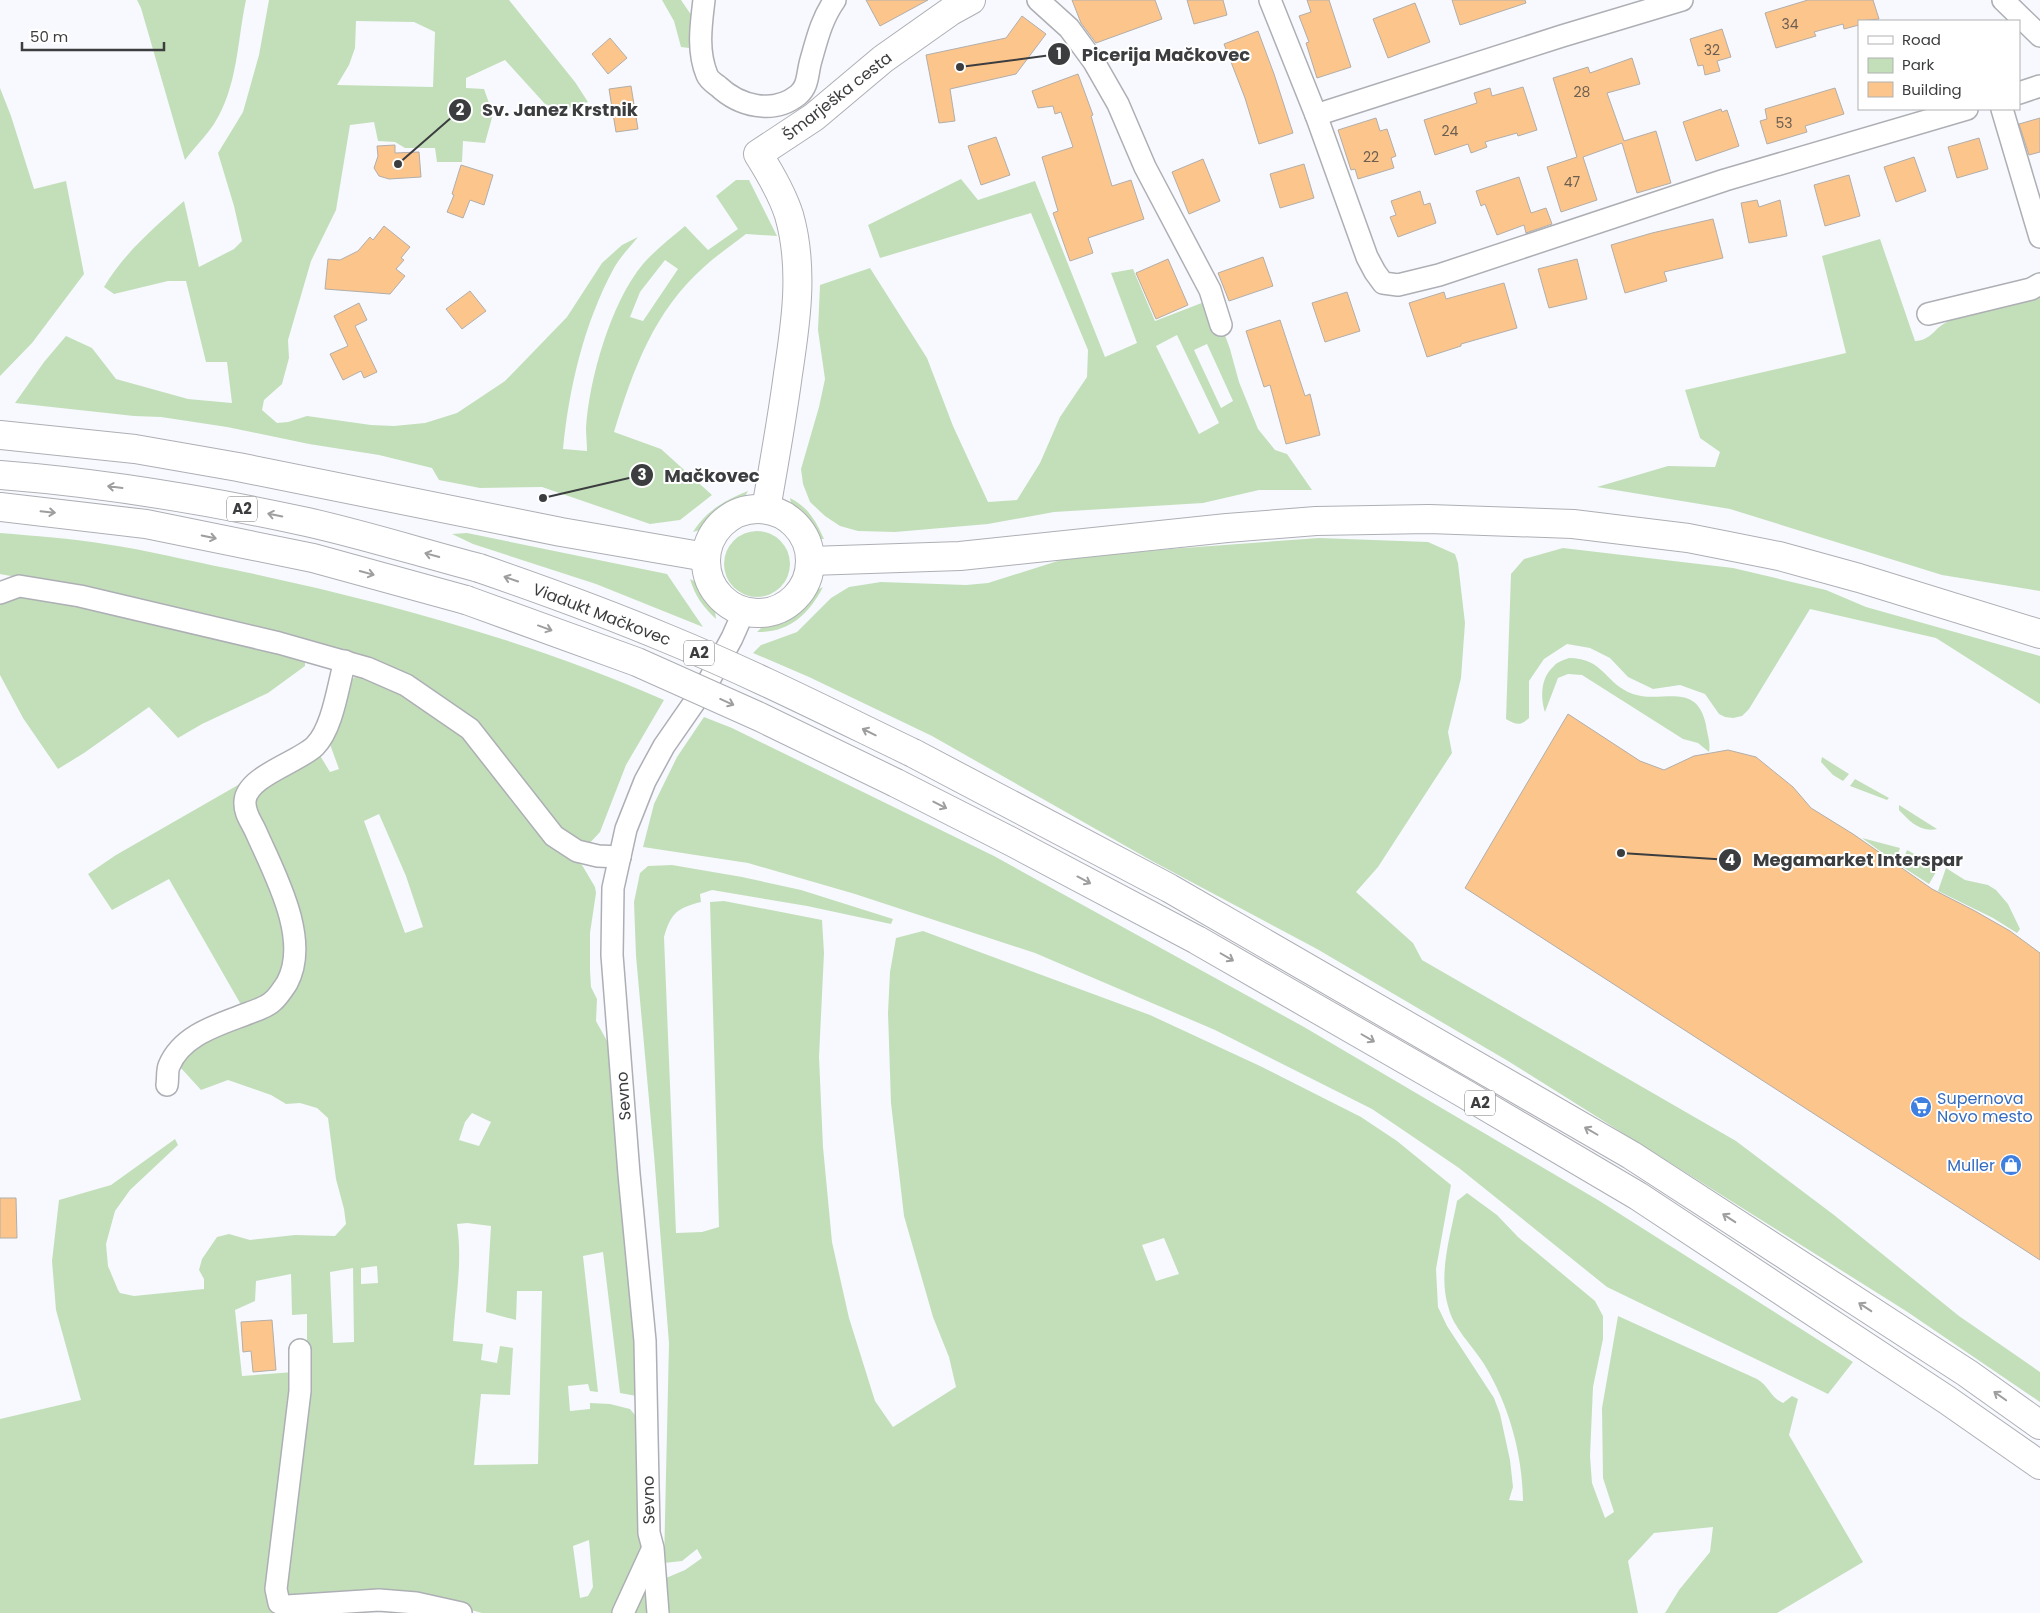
<svg xmlns="http://www.w3.org/2000/svg" width="2040" height="1613" font-family="Poppins,sans-serif">
<rect width="100%" height="100%" fill="#f7f9fe"/>
<g fill="#c3dfba" fill-rule="evenodd">
<path d="M137,0h109c-9,42 -8,86 -32,124 -8,12 -20,24 -29,36l-44,-152z"/>
<path d="M269,0h240l66,82 13,20 -26,8 -17,-6 -40,-44 -39,18v10l18,1 9,25 -8,29 -22,-2 -1,21h-25l-2,-14h-30l-10,-6 -17,-1 -4,-19 -24,3 -14,85 -25,51 -23,79 1,18 -7,26 -18,16 -2,10 15,13 11,-1 19,-6 64,9 23,1 31,-3 32,-10 48,-32 62,-64 35,-54 20,-18 16,-8c-8,10 -18,20 -24,31 -30,55 -45,120 -51,181l24,2c0,-8 -1,-15 -1,-23 3,-49 25,-126 57,-164 12,-14 28,-26 42,-38l23,24 30,-21 -22,-33 20,-16h13l28,56 -31,-2c-14,11 -29,21 -42,33 -50,44 -71,103 -90,165l47,17 51,46 -32,25 -30,4 -108,-37 -62,1 -41,-8 -7,-12 -53,-13 -70,-11 -82,-17 -66,-10 -27,-1 -119,-13 29,-41 22,-26 26,12 24,31 72,20 44,4 -5,-41h-21l-20,-81h-18l-54,13 -10,-7c20,-34 51,-60 80,-86l15,66 35,-18 8,-8 -8,-35 -16,-53 25,-41 16,-57zM356,21l58,1 21,10 -2,55 -96,-2 12,-20 6,-17zM665,260l13,9 -35,52 -13,-4 10,-25z"/>
<polygon points="662,0 681,0 696,22 693,37 689,48 681,47 674,21"/>
<polygon points="0,88 11,116 34,189 66,181 84,274 32,343 0,376"/>
<path d="M961,179l17,21 57,-19 70,176 32,-14 -26,-70 22,-4 22,52 57,-22 18,50 9,33 19,47 17,21 12,4 25,36h-53l-56,13 -149,9 -66,12 -93,8 -37,-1 -18,-5 -15,-10 -15,-14 -7,-18 -2,-15 18,-62 6,-28 -7,-49 2,-45 50,-17 57,90 26,68 35,76 29,-2 23,-37 20,-46 27,-40 1,-27 -57,-137 -151,45 -12,-33zM1177,335l42,88 -20,11 -43,-88zM1207,344l26,57 -12,7 -27,-58z"/>
<path d="M1880,239l35,102c17,-1 19,-13 32,-19 30,-14 62,-22 93,-30v299l-98,-16 -212,-66 -133,-22 71,-21 47,1 5,-15 -20,-14 -15,-48 161,-37 -24,-97z"/>
<path d="M748,491l-8,14 -15,6 -14,16 -18,5c13,-21 32,-32 55,-41z"/>
<path d="M790,498c19,10 25,22 34,41h-10l-21,-25z"/>
<circle cx="757" cy="564" r="33"/>
<path d="M0,533c35,3 70,5 105,11 42,6 84,17 126,25 148,31 294,70 433,131l-38,65 -26,67 -13,14 -23,-11 -135,-147 -286,-88 -143,-26z"/>
<polygon points="467,533 667,574 703,627 596,584 473,544 452,534"/>
<polygon points="1319,538 1428,542 1455,554 1458,563 1465,623 1461,678 1448,732 1452,753 1378,867 1356,892 1413,943 1422,960 1736,1141 1834,1215 1959,1316 2040,1372 2040,1402 1906,1311 1508,1061 1317,949 1152,861 932,736 809,677 753,653 761,645 797,632 831,598 849,587 881,582 966,585 988,583 1064,559 1170,549"/>
<path d="M1563,548l170,20 93,22 40,17 174,49v48l-104,-66 -126,-29 -61,100 -7,7 -9,2 -8,-1 -6,-3 -14,-20 -25,-9 -27,4 -25,-12 -18,-19 -20,-10 -23,-4 -23,15 -15,22v37c-8,8 -13,7 -23,1l5,-145 13,-15z"/>
<path d="M690,579c19,9 24,20 26,40 -13,-12 -21,-23 -26,-40z"/>
<path d="M823,587c-14,27 -34,46 -66,45l11,-11 16,-6 12,-8 15,-14z"/>
<polygon points="15,595 37,596 295,657 305,661 305,666 268,693 202,724 178,738 149,707 84,753 58,769 23,718 0,675 0,602"/>
<path d="M1569,658c35,0 36,26 64,36 28,10 64,-14 73,31 1,9 5,18 3,27l-11,-9 -15,-4 -101,-64 -14,-1 -10,4 -13,34c-5,-16 -4,-35 9,-46 3,-4 10,-6 15,-8z"/>
<path d="M356,676l37,13 71,47 95,116 23,13 13,22 1,6 -6,40v37l1,17 6,12 -1,22 16,29 30,347 -22,-4 -17,-141 -20,4 15,136 -8,-1 -2,-7 -20,2 2,25 20,-2v-6l20,1 20,5 10,12 2,109 -2,26 -22,57h-136l-22,-6 -166,-5 -12,-12 25,-235v-41l-15,1 -1,-41 -35,7 -1,20 -20,9 7,66 52,-4 -15,241h-279v-194l81,-19 -25,-90 -4,-49 7,-61 52,-15 64,-46 3,6 -48,45 -15,21 -9,33 2,22 10,24 2,3 14,3 70,-7v-10l-5,-9 3,-11 15,-22 12,-3 21,6 45,-5 40,1 11,-12 -2,-15 -8,-30 -8,-61 -11,-10 -17,-5 -14,1 -15,-9 -43,-15 -27,10 -21,-23 2,-12 111,-80 -41,-176 64,-50 14,23 9,-3 -11,-30 17,-54zM379,814l27,62 17,51 -18,6 -41,-112zM472,1113l19,9 -12,24 -20,-6 6,-18zM467,1223l24,3 -5,86 30,8 1,-29h25l-4,173 -64,1 7,-71 29,1 3,-47 -13,-2 -3,17 -16,-3 2,-16 -30,-3c2,-40 10,-77 4,-117zM377,1266l1,17 -17,1v-16zM353,1268l1,74 -21,1 -3,-71zM589,1540l4,47 -5,9 -8,2 -7,-52z"/>
<polygon points="704,717 732,728 994,856 1304,1027 1598,1200 1853,1362 1828,1394 1607,1287 1459,1168 1372,1109 1215,1030 1035,953 855,894 748,863 643,847 654,804 677,757"/>
<polygon points="1822,757 1849,774 1843,781 1833,775 1821,762"/>
<polygon points="1855,779 1889,798 1887,800 1850,786"/>
<polygon points="245,781 261,855 289,950 274,989 244,1010 169,879 112,910 88,874 116,855"/>
<path d="M1899,805l38,24c-16,4 -28,-8 -38,-19z"/>
<polygon points="1862,838 1900,848 1895,862"/>
<polygon points="1907,850 1925,860 1940,865 1929,884 1901,866"/>
<path d="M672,865l70,12 59,13 92,29 -2,5 -84,-18 -95,-16 -12,4 1,8c-24,6 -30,11 -37,35l12,296 26,-1 17,-5 -9,-325 14,-1 98,19 2,33 -5,104 4,90 9,95 17,76 26,83 18,26 63,-40 -7,-30 -16,-40 -29,-101 -13,-113 -3,-90 2,-41 6,-34 27,-7 227,84 110,51 101,51 36,24 54,44 -15,84 2,38 9,19 47,72 6,16 10,46 3,27 -4,13 14,1c-1,-48 -14,-96 -39,-137 -12,-19 -31,-36 -36,-58 -10,-33 3,-72 9,-105l10,-8 30,22 21,22 77,64 8,15v23l-10,48 -3,69 2,27 13,35 9,-6 -11,-34 -1,-70 16,-92 139,63c12,7 13,18 26,24l9,-7 6,3 -9,36 74,127 -86,51h-112l14,-23 31,-38 3,-25 -59,6 -26,28 10,52h-969l-3,-35 19,-8 17,-12 -5,-9 -15,12 -18,2 5,-220 -15,-188 -18,-199 -2,-54 6,-29 8,-7zM1164,1238l15,36 -23,7 -14,-36z"/>
<polygon points="1946,868 1965,880 1988,885 1996,890 2008,904 2020,929 2017,933 1993,918 1938,891"/>
<polygon points="647,1583 647,1613 627,1613"/>
</g>
<g fill="#fcc58c" stroke="#b2aeaa">
<polygon points="866,0 928,0 880,26"/>
<polygon points="1072,0 1155,0 1162,19 1096,43 1081,23"/>
<polygon points="1187,0 1223,0 1227,15 1194,24"/>
<polygon points="1307,0 1329,0 1351,67 1317,78 1306,43 1309,42 1299,16 1311,12"/>
<polygon points="1452,0 1525,0 1526,3 1460,25"/>
<polygon points="1808,0 1873,0 1879,19 1859,21 1859,25 1844,29 1843,24 1814,32 1816,36 1776,48 1765,13"/>
<polygon points="1415,3 1430,42 1388,58 1373,19"/>
<polygon points="1022,16 1046,34 1016,74 950,89 955,121 939,123 926,55 1006,38"/>
<polygon points="1722,29 1731,57 1717,61 1720,71 1705,75 1703,65 1698,66 1690,39"/>
<polygon points="1258,31 1274,74 1293,133 1259,144 1245,98 1224,44"/>
<polygon points="610,38 627,58 608,74 592,54"/>
<polygon points="1632,58 1640,84 1607,93 1624,141 1656,131 1671,183 1637,193 1622,143 1583,157 1597,200 1561,212 1547,167 1577,157 1553,78 1588,67 1590,73"/>
<polygon points="1078,74 1093,115 1091,116 1112,186 1131,180 1144,219 1088,238 1093,253 1070,261 1053,213 1058,211 1042,157 1073,147 1061,112 1055,114 1053,106 1038,108 1032,91"/>
<polygon points="631,86 638,129 616,132 609,89"/>
<polygon points="1523,87 1537,130 1518,136 1517,133 1485,142 1487,147 1471,153 1468,144 1435,155 1424,120 1477,103 1474,93 1490,88 1492,96"/>
<polygon points="1835,88 1844,114 1805,126 1807,132 1767,144 1760,121 1767,119 1765,109"/>
<polygon points="1721,109 1722,112 1727,110 1739,146 1696,161 1683,122"/>
<polygon points="1376,118 1380,131 1387,129 1396,156 1391,158 1394,168 1358,179 1355,169 1351,170 1338,130"/>
<polygon points="2040,118 2040,152 2029,155 2019,124"/>
<polygon points="996,137 1010,175 981,185 968,146"/>
<polygon points="1979,138 1988,169 1957,178 1948,147"/>
<polygon points="395,145 395,153 419,152 421,177 389,179 379,176 374,168 378,156 377,146"/>
<polygon points="1914,157 1926,191 1896,202 1884,167"/>
<polygon points="1203,159 1220,201 1189,214 1172,172"/>
<polygon points="1304,164 1314,198 1280,208 1270,174"/>
<polygon points="461,165 493,175 484,205 470,200 463,218 447,212 454,195 452,194"/>
<polygon points="1849,175 1860,216 1825,226 1814,185"/>
<polygon points="1519,177 1531,213 1546,208 1552,224 1526,233 1524,225 1497,235 1485,204 1481,206 1476,191"/>
<polygon points="1420,191 1424,205 1430,203 1436,223 1398,237 1390,217 1396,215 1391,201"/>
<polygon points="1757,200 1759,207 1780,200 1787,236 1749,243 1741,203"/>
<polygon points="1713,219 1723,258 1664,272 1667,281 1625,293 1611,245 1652,233"/>
<polygon points="384,226 410,247 401,258 404,260 396,269 405,276 390,294 325,289 328,259 340,260 358,251 370,237 373,240"/>
<polygon points="1263,257 1273,286 1229,301 1218,273"/>
<polygon points="1168,259 1188,305 1156,319 1136,273"/>
<polygon points="1577,259 1587,299 1549,308 1538,269"/>
<polygon points="1504,283 1517,328 1461,344 1461,346 1427,357 1409,303 1444,292 1446,299"/>
<polygon points="470,291 486,311 462,329 446,309"/>
<polygon points="1347,292 1360,331 1325,342 1312,303"/>
<polygon points="359,303 367,320 355,326 377,372 364,378 361,371 343,380 330,354 348,346 334,316"/>
<polygon points="1280,320 1305,396 1310,394 1320,435 1286,444 1270,385 1264,387 1246,331"/>
<polygon points="1568,714 1640,761 1664,770 1694,756 1728,750 1756,757 1793,787 1811,808 1853,834 1932,889 1975,911 2010,931 2040,953 2040,1260 1465,888"/>
<polygon points="0,1198 16,1198 17,1238 0,1238"/>
<polygon points="272,1320 276,1370 253,1372 251,1351 243,1352 241,1322"/>
</g>
<g fill="none" stroke-linecap="round" stroke-linejoin="round">
<g stroke="#adafb4" stroke-width="24">
<g id="street">
<path d="M704,0c-3,25 -7,51 3,75 2,5 7,8 11,11 21,20 55,29 80,9 11,-9 9,-22 13,-35 6,-21 11,-42 24,-60"/>
<polyline points="1038,0 1069,28 1094,62 1118,104 1145,167 1210,290 1221,325"/>
<polyline points="1270,0 1316,115 1367,257 1375,272 1383,283 1398,285 1439,275 1725,180 1967,109"/>
<polyline points="2003,0 2040,36"/>
<polyline points="2019,93 2040,86"/>
<polyline points="2002,109 2040,237"/>
<polyline points="1316,115 1562,36 1682,0"/>
<polyline points="1928,314 2031,289 2040,284"/>
<polyline points="0,593 19,586 80,596 279,643 367,668 406,685 470,729 554,836 577,851 598,856 620,857"/>
<path d="M167,1085c1,-6 0,-14 2,-19 13,-32 52,-42 80,-53 8,-3 18,-6 24,-12 5,-4 10,-12 14,-18 24,-44 -13,-110 -31,-151 -5,-11 -12,-19 -11,-31 2,-25 54,-39 70,-55 18,-18 23,-61 30,-85"/>
<polyline points="300,1350 300,1391 276,1589 279,1603 287,1606 379,1600 416,1603 461,1613"/>
<polyline points="623,1613 652,1550"/>
<polyline points="658,1613 653,1548 649,1533 645,1341 629,1174 612,955 613,888 626,829 645,781 664,746 707,684 732,638 744,611"/>
</g>
</g>
<g stroke="#adafb4" stroke-width="30">
<g id="secondary">
<polyline points="0,435 135,449 238,467 561,532 706,557"/>
<circle cx="758" cy="561" r="52"/>
<path d="M766,509c8,-45 16,-90 22,-135 8,-52 16,-107 1,-159 -7,-22 -19,-42 -31,-61l56,-37 69,-58 68,-48 20,-11"/>
<polyline points="810,561 960,556 1227,528 1316,521 1429,519 1573,524 1688,538 1779,556 1859,578 2040,634"/>
</g>
</g>
<g stroke="#adafb4" stroke-width="30">
<g id="highway">
<path d="M0,475c104,8 206,25 307,47 58,13 115,31 172,46"/>
<polyline points="0,507 146,524 313,558 466,600"/>
<polyline points="913,753 1169,888 1631,1155 1967,1373 2040,1425"/>
<polyline points="896,783 1014,843 1197,940 1465,1094 1638,1196 1947,1400 2040,1465"/>
</g>
</g>
<use href="#street" stroke="#fff" stroke-width="21"/>
<use href="#secondary" stroke="#fff" stroke-width="28"/>
<use href="#highway" stroke="#fff" stroke-width="28"/>
<g stroke="#adafb4" stroke-width="30" stroke-linecap="butt">
<g id="highway-bridge">
<path d="M479,568c64,22 127,45 189,71 83,34 164,75 245,114"/>
<polyline points="466,600 637,662 760,717 896,783"/>
</g>
</g>
<use href="#highway-bridge" stroke="#fff" stroke-width="28"/>
</g>
<defs><path id="oneway-shaft" d="M-6 0H5M1.5-3L5.5 0L1.5 3" fill="none" stroke-width="1.6" stroke-linecap="round" stroke-linejoin="round" transform="scale(1.25)"/></defs>
<g stroke="#9e9e9f">
<use href="#oneway-shaft" transform="translate(115 487) rotate(-173)"/>
<use href="#oneway-shaft" transform="translate(48 512) rotate(6)"/>
<use href="#oneway-shaft" transform="translate(275 515) rotate(-169)"/>
<use href="#oneway-shaft" transform="translate(209 537) rotate(12)"/>
<use href="#oneway-shaft" transform="translate(432 555) rotate(-165)"/>
<use href="#oneway-shaft" transform="translate(367 573) rotate(15)"/>
<use href="#oneway-shaft" transform="translate(511 579) rotate(-161)"/>
<use href="#oneway-shaft" transform="translate(545 628) rotate(20)"/>
<use href="#oneway-shaft" transform="translate(727 702) rotate(24)"/>
<use href="#oneway-shaft" transform="translate(869 732) rotate(-154)"/>
<use href="#oneway-shaft" transform="translate(940 805) rotate(27)"/>
<use href="#oneway-shaft" transform="translate(1084 880) rotate(28)"/>
<use href="#oneway-shaft" transform="translate(1227 957) rotate(30)"/>
<use href="#oneway-shaft" transform="translate(1368 1038) rotate(30)"/>
<use href="#oneway-shaft" transform="translate(1591 1131) rotate(-150)"/>
<use href="#oneway-shaft" transform="translate(1729 1218) rotate(-147)"/>
<use href="#oneway-shaft" transform="translate(1865 1307) rotate(-147)"/>
<use href="#oneway-shaft" transform="translate(2000 1396) rotate(-145)"/>
</g>
<defs>
<g id="supermarket-disc" transform="scale(1.125)"><circle r="9.5" fill="#3f7fe0" stroke="#fff"/><path d="M-6-5.5h2.5l.6 2H6L4.5 2H-2.5L-4.4-4H-6ZM-1.5 3.2a1.3 1.3 0 1 0 .1 0ZM3 3.2a1.3 1.3 0 1 0 .1 0Z" fill="#fff"/></g>
<g id="shop-disc" transform="scale(1.125)"><circle r="9.5" fill="#3f7fe0" stroke="#fff"/><path d="M-5-2.5h2.3a2.7 3.5 0 0 1 5.4 0H5L5.5 6h-11ZM-1.5-2.5h3a1.5 2.3 0 0 0-3 0Z" fill="#fff"/></g>
</defs>
<g fill-rule="evenodd">
<use href="#supermarket-disc" x="1921" y="1107"/>
<use href="#shop-disc" x="2011" y="1165"/>
</g>
<g text-anchor="middle" stroke-width="4" stroke-linejoin="round" paint-order="stroke">
<g font-size="14" fill="#6c5f52">
<text x="1790" y="29">34</text>
<text x="1712" y="55">32</text>
<text x="1582" y="97">28</text>
<text x="1784" y="128">53</text>
<text x="1450" y="136">24</text>
<text x="1371" y="162">22</text>
<text x="1572" y="187">47</text>
</g>
<g fill="#fff" stroke="#767779" stroke-width="1">
<rect x="227" y="496.5" width="30" height="25" rx="4"/>
<rect x="684" y="640.5" width="30" height="25" rx="4"/>
<rect x="1465" y="1090.5" width="30" height="25" rx="4"/>
</g>
<g font-size="15" font-weight="bold" fill="#3c3d3f">
<text x="242" y="514">A2</text>
<text x="699" y="658">A2</text>
<text x="1480" y="1108">A2</text>
</g>
<g font-size="16" fill="#3c3d3f" stroke="#fff">
<text transform="translate(837 96) rotate(-38)" y="6">Šmarješka cesta</text>
<text transform="translate(602 614) rotate(21)" y="6">Viadukt Mačkovec</text>
<text transform="translate(623 1096) rotate(-94)" y="6">Sevno</text>
<text transform="translate(648 1500) rotate(-91)" y="6">Sevno</text>
</g>
<g font-size="16" fill="#366cbe" stroke="#fff" text-anchor="start">
<text x="1937" y="1104">Supernova<tspan x="1937" dy="18">Novo mesto</tspan></text>
<text x="1995" y="1171" text-anchor="end">Muller</text>
</g>
</g>
<path fill="none" stroke="#3c3d3f" stroke-width="2" d="M960 67L1059 54M398 164L460 110M543 498L642 475M1621 853L1730 860"/>
<g fill="#3c3d3f" stroke="#fff" stroke-width="2">
<circle cx="960" cy="67" r="5"/>
<circle cx="398" cy="164" r="5"/>
<circle cx="543" cy="498" r="5"/>
<circle cx="1621" cy="853" r="5"/>
<circle cx="1059" cy="54" r="12"/>
<circle cx="460" cy="110" r="12"/>
<circle cx="642" cy="475" r="12"/>
<circle cx="1730" cy="860" r="12"/>
</g>
<g font-size="15" text-anchor="middle" font-weight="bold" fill="#fff">
<text x="1059" y="59">1</text>
<text x="460" y="115">2</text>
<text x="642" y="480">3</text>
<text x="1730" y="865">4</text>
</g>
<g font-size="18" text-anchor="middle" font-weight="bold" fill="#3c3d3f" stroke="#fff" stroke-width="4" stroke-linejoin="round" paint-order="stroke">
<text x="1166" y="61">Picerija Mačkovec</text>
<text x="560" y="116">Sv. Janez Krstnik</text>
<text x="712" y="482">Mačkovec</text>
<text x="1858" y="866">Megamarket Interspar</text>
</g>
<rect x="1858" y="20" width="162" height="90" fill="#ffffff" stroke="#b1b1b2"/>
<rect x="1868" y="36" width="25" height="8" fill="#ffffff" stroke="#b1b1b2"/>
<text x="1902" y="45" font-size="15" fill="#3c3d3f">Road</text>
<rect x="1868" y="58" width="25" height="15" fill="#c3dfba" stroke="#b1b1b2"/>
<text x="1902" y="70" font-size="15" fill="#3c3d3f">Park</text>
<rect x="1868" y="82" width="25" height="15" fill="#fcc58c" stroke="#b1b1b2"/>
<text x="1902" y="95" font-size="15" fill="#3c3d3f">Building</text>
<path d="M22 42v8h142v-8" fill="none" stroke="#3c3d3f" stroke-width="2.5"/>
<text x="30" y="42" font-size="15" fill="#3c3d3f" stroke="#ffffff" stroke-width="4" paint-order="stroke">50 m</text>
</svg>
